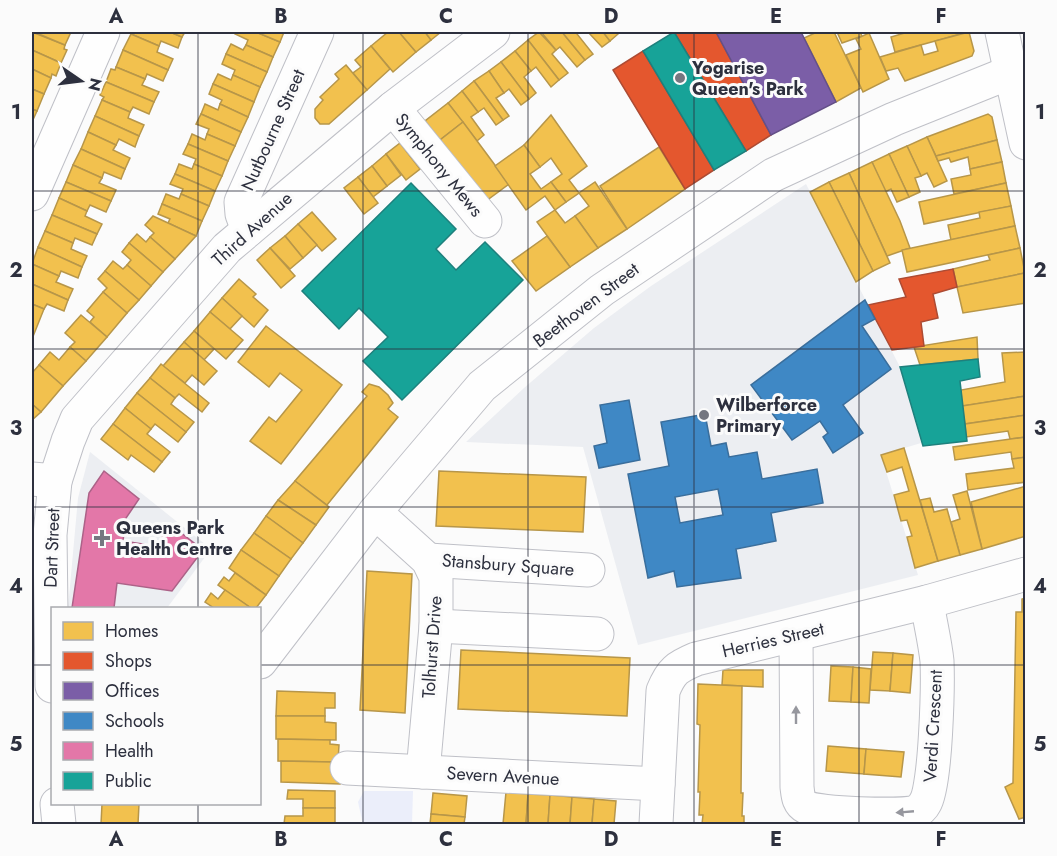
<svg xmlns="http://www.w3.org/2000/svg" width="1057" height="856" font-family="Jost,sans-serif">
<rect width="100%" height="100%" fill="#fbfbfb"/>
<g fill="#eceef2">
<polygon points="806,184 900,367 921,443 881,455 918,575 638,645 583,447 466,442 524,388 594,328 651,286"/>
<polygon points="90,452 211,549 167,608 68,608 78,498"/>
</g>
<polygon fill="#ebeefa" points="364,791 413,791 412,824 363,824 358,802"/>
<g fill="#f2c14e" stroke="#b79649" stroke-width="1.5">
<polygon points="32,32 65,45 64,49 67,50 61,63 32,50"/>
<polygon points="34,32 71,32 65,45"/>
<polygon points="132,32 170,32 182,37 178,48 161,41 159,46 131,34"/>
<polygon points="170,32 185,32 182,37"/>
<polygon points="236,32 256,32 280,42 273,57 246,45 248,40 235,34"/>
<polygon points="256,32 284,32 280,42"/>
<polygon points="388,32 399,32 416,52 393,72 371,46"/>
<polygon points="399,32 425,32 431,40 416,52"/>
<polygon points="425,32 441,32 431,40"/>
<polygon points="539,32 556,50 552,54 568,73 559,80 528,40"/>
<polygon points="541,32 562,32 585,60 577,67 560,47 556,50"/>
<polygon points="562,32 580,32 577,34 593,54 585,60"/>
<polygon points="588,32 603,32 610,41 602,47"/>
<polygon points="603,32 616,32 618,34 610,41"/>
<polygon points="817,32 834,32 861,88 836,102 804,38"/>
<polygon points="837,32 860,32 862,36 842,43"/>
<polygon points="908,32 968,32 895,52 891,37"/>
<polygon points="969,32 974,51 972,56 905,81 898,68 886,71 880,57 921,45 924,55 938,51 935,41"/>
<polygon points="869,33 889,79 863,92 846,55 861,49 856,39"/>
<polygon points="131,34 159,46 157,52 173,59 168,70 123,50"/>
<polygon points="528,40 559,80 551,87 536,67 531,71 515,51"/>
<polygon points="231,44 243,50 246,45 273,57 267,72 226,54"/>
<polygon points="371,46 390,69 367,90 353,73 361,67 355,60"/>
<polygon points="32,50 61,63 56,76 52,74 51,78 32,69"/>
<polygon points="123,50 168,70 163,81 147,74 145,79 116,67"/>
<polygon points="515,51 531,71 524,77 536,93 529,99 501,62"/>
<polygon points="226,54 267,72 260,87 233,75 235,70 222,64"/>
<polygon points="501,62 529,99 521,105 509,89 504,93 489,71"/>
<polygon points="346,65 367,90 329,124 320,124 315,118 315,109 323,100 320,97 339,79 335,74"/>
<polygon points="116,67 145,79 142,85 159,92 154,102 106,82 111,69 115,70"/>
<polygon points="32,69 51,78 44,94 32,89"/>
<polygon points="489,71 504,93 496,98 509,116 503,120 474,81"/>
<polygon points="218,74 231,80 233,75 260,87 254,102 213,84"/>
<polygon points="474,81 503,120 496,125 484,108 478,112 462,91"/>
<polygon points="106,82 154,102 149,114 133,107 130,112 102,100 104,97 100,95"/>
<polygon points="213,84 254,102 248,117 220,104 222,100 209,94"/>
<polygon points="32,89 44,94 37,111 32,109"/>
<polygon points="462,91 478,112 471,117 484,135 477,141 448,103"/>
<polygon points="102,100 130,112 128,118 144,125 139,136 95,116"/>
<polygon points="448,103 463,122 440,140 425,121"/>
<polygon points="205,104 218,110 220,104 248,117 241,132 201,114"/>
<polygon points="32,109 37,111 32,122"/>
<polygon points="201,114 241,132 235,146 207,134 209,129 196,124"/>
<polygon points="988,114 992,117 997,140 936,156 927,137"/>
<polygon points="551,115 587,166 569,180 579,193 566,202 551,182 562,174 551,158 540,167 524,145"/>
<polygon points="95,116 139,136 135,147 119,139 116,145 88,132"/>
<polygon points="463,122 509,184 486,201 440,140"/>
<polygon points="88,132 116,145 113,150 130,158 125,169 81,149"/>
<polygon points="192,134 205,140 207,134 235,146 228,161 188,144"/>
<polygon points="927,137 947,181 934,187 927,173 921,176 907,146"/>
<polygon points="997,140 1002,162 970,169 968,157 951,162 949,158 938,161 936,156"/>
<polygon points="400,143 420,169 406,180 386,154"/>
<polygon points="188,144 228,161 222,176 194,164 196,159 183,154"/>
<polygon points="524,145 540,167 530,174 541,189 551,182 566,202 555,210 545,196 526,210 495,166"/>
<polygon points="907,146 921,176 915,178 920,192 909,197 889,154"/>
<polygon points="659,147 685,189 627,229 600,186"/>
<polygon points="81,149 125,169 121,179 104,172 102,178 73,165"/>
<polygon points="386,154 401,175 387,186 372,166"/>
<polygon points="889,154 909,197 897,202 891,189 885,192 872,162"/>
<polygon points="872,162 900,221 910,248 887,256 849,173"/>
<polygon points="1002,162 1006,183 954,194 951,179 971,175 970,169"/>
<polygon points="179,164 192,169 194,164 222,176 215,191 175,174"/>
<polygon points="73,165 102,178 99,183 116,190 111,201 66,182"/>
<polygon points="372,166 387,186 373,197 358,177"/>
<polygon points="849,173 890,263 873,271 829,182"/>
<polygon points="175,174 215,191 209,206 181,194 183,189 170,184"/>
<polygon points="358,177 378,203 364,214 344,188"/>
<polygon points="66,182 111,201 106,212 90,205 87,211 59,198"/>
<polygon points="595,182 627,229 598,248 575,216 589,206 579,193"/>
<polygon points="829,182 873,271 856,282 810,192"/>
<polygon points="1006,183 1011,206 924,224 919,202"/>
<polygon points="166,194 179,199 181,194 209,206 202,221 162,204"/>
<polygon points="59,198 87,211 85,216 102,224 97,234 52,215"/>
<polygon points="162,204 202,221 196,236 168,223 170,219 158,214"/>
<polygon points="1011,206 1015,226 951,240 948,225 980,218 979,212"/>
<polygon points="555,210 565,223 575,216 598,248 570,267 537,222"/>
<polygon points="312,212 336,239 322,251 298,224"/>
<polygon points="52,215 97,234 92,245 75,238 73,243 45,231"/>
<polygon points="153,216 196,236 175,259 150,237 154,233 145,225"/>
<polygon points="298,224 317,245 303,258 285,236"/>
<polygon points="1015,226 1020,248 907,272 902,250"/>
<polygon points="45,231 73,243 71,249 87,256 82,267 38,247"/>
<polygon points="137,234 146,242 150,237 175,259 163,272 129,243"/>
<polygon points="285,236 303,258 290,269 270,248"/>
<polygon points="547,236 570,267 536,291 512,261"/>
<polygon points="129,243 163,272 151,286 127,265 131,260 122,252"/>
<polygon points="38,247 82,267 78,278 61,271 59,276 32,264"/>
<polygon points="270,248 295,276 281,288 257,260"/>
<polygon points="1020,248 1025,273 957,287 953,269 990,260 988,255"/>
<polygon points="113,261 123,269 127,265 151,286 139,300 105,271"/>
<polygon points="32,264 59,276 56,282 73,289 68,300 32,284"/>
<polygon points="105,271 139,300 127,313 103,292 107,288 98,279"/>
<polygon points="1025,273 1026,303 963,313 957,287"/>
<polygon points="239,279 256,294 253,297 268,310 254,327 222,298"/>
<polygon points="32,284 68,300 64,311 47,304 44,309 32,304"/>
<polygon points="103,292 127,313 107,337 90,322 94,317 87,311"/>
<polygon points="222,298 242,316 230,329 210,312"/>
<polygon points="32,304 44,309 32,339"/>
<polygon points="210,312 243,340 226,359 194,331"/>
<polygon points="81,315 107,337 86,361 70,347 75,342 65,333"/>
<polygon points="266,326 342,385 281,464 250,441 269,417 276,422 302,390 280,373 269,387 238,362"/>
<polygon points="194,331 214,349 204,360 184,342"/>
<polygon points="977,337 978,359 920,365 914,347"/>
<polygon points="184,342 217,371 204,385 192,375 185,383 163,366"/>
<polygon points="70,347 86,361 63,386 39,365 50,352 59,360"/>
<polygon points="1026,352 1026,396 962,406 961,390 1005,382 1002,353"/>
<polygon points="161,364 209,403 202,412 179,394 175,398 150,378"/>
<polygon points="39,365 63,386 41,412 32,404 32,373"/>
<polygon points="150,378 175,398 171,404 194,422 186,432 137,393"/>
<polygon points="369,384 379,387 388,395 393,403 388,409 398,417 327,505 295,481 367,396 362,392"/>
<polygon points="137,393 186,432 178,442 155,424 151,429 125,408"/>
<polygon points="1026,396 1026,415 965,424 962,406"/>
<polygon points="32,404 41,412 32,420"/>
<polygon points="125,408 151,429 147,434 170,452 162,462 113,424"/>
<polygon points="1026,415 1026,437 1010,439 1008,431 966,437 965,424"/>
<polygon points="113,424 162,462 154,472 131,455 128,460 101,439"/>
<polygon points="1026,437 1026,457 1012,459 1011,452 955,460 953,447"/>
<polygon points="904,448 938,561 915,568 907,537 912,536 907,520 901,521 894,495 909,491 902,467 887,472 881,455"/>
<polygon points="1026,457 1026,482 968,490 966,474 1014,468 1012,459"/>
<polygon points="439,471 586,477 583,532 436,526"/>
<polygon points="295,481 329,507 316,525 278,500"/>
<polygon points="1026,486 1026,536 982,549 971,502"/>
<polygon points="967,491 982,549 960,555 951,522 960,519 953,495"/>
<polygon points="930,498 934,512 947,509 960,555 938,561 920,500"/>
<polygon points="278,500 316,525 303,543 266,516"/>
<polygon points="266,516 303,543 291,559 254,533"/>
<polygon points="254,533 291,559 279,576 241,550"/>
<polygon points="241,550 279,576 266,595 229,568"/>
<polygon points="367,571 412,574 405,713 360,710"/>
<polygon points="235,573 266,595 256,608 251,608 218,585 224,577 229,581"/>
<polygon points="225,590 251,608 214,608 205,602 211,593 218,599"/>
<polygon points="1026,598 1026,817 1019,819 1005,787 1013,783 1016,612 1022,612 1022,599"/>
<polygon points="461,650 630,658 627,716 458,709"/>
<polygon points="873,652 893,653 890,691 870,690"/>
<polygon points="893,653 913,655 910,693 890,691"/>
<polygon points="831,666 853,667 851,702 829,701"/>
<polygon points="853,667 871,669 869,703 851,702"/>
<polygon points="723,670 763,670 763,687 722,685"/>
<polygon points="698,684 742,686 741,793 743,793 742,816 744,816 744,824 702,824 703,815 699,815 700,792 698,792 700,725 697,724"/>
<polygon points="277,691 335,693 335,708 325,708 325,716 276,716"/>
<polygon points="276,716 325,716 325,722 336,723 336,740 276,739"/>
<polygon points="278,739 330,740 330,744 339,745 338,762 278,761"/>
<polygon points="828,746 866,749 864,774 826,771"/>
<polygon points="866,749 904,752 901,777 864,774"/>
<polygon points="281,761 331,762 331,767 340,767 340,784 281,782"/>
<polygon points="288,790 335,791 335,808 303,808 303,799 287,799"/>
<polygon points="506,792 528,794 526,824 503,824"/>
<polygon points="433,793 467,796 465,817 431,814"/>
<polygon points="528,794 550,795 548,824 526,824"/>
<polygon points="550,795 572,797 570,824 548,824"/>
<polygon points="572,797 594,799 592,824 570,824"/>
<polygon points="594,799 616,801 614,824 592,824"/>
<polygon points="102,804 139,804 138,824 101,824"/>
<polygon points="303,808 335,808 335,824 284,824 285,816 303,816"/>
<polygon points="431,814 465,817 464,824 430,824"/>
</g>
<g fill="#e4572e" stroke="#ad4b33" stroke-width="1.5">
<polygon points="674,32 716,32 771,135 746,151"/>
<polygon points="643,51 714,170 685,189 613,70"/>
<polygon points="953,269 957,287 933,294 938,318 921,322 924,346 892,350 868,305 906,297 899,279"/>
</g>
<polygon fill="#7b5ea7" stroke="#645088" stroke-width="1.5" points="716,32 801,32 836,102 771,135"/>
<g fill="#3f88c5" stroke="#3a6e9c" stroke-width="1.5" fill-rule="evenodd">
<polygon points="865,300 875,319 862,326 891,369 843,405 863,433 833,453 823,437 828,433 820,421 792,440 751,385"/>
<polygon points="629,400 640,460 599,468 594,446 607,443 600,405"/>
<path d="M705,414l6,32 15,-3 3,14 28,-5 5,27 55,-10 6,34 -52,10 5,28 -40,8 5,29 -64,9 -3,-16 -26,7 -20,-104 41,-8 -8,-44zM718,489l5,26 -43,8 -5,-26z"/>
</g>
<polygon fill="#e377a8" stroke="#ac6288" stroke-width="1.5" points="104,471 139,499 126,518 123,541 156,546 171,525 203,550 172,591 117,583 114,608 72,608 89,493"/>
<g fill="#17a398" stroke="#1e807d" stroke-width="1.5">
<polygon points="674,32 746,151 714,170 643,51"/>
<polygon points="411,183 456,229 436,249 456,270 485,242 523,280 402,400 363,361 388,337 359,308 339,329 302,291"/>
<polygon points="978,359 980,377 960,381 967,441 923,446 900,367"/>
</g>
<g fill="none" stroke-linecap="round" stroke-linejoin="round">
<g stroke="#bfc0c7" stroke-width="35">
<g id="street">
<polyline points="393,108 485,221"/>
<polyline points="32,194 103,32"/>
<polyline points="248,230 242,214 241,202 317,32"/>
<polyline points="32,479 55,481 68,441 77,419 227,248 393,108 493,32"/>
<polyline points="375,512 428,560 436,577 436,626 423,772"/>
<polyline points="428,560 588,570"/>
<polyline points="436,626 597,634"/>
<path d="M796,635l1,152c1,8 1,16 9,20 12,7 95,9 109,5 5,-2 8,-5 10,-9 11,-17 13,-119 12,-142 -2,-19 -7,-39 -10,-59"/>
<polyline points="260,662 375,512 482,386 602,290 773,175 894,119 1011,72"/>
<polyline points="52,686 50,535 55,481"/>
<polyline points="347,768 658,784"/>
<polyline points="57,804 59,824"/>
<path d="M656,824l7,-133c8,-20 14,-24 33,-32l231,-57 99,-28"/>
</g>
</g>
<g stroke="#bfc0c7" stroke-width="35">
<polyline id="secondary" points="1002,32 1026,143"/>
</g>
<use href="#street" stroke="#fefefe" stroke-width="33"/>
<use href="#secondary" stroke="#fefefe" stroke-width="33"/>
</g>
<defs><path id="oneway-solid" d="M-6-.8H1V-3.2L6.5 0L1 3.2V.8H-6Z" transform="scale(1.5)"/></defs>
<g fill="#96979e">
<use href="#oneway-solid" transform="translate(796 715) rotate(-90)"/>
<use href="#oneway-solid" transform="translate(905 812) rotate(175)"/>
</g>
<path fill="none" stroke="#2d303e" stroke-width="1.5" stroke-opacity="0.55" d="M198,32v576M363,32v792M528,32v792M694,32v792M859,32v792M32,191h994M32,349h994M32,507h994M32,665h20M260,665h766M198,804v20"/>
<g fill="#757780" stroke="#fbfbfb" stroke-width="2">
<circle cx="680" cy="78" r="6"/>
<circle cx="704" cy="415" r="6"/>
<path d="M99 529h6v6h6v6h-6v6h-6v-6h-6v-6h6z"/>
</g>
<g text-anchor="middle" stroke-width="6" stroke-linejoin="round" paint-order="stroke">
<g font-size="18" font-weight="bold" fill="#2d303e" stroke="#fbfbfb" text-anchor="start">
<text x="692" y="74">Yogarise<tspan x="692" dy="21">Queen's Park</tspan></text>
<text x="716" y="411">Wilberforce<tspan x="716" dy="21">Primary</tspan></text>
<text x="116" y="534">Queens Park<tspan x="116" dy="21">Health Centre</tspan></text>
</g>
<g font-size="18" fill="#2d303e" stroke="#fbfbfb">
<text transform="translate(273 130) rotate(-66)" y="6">Nutbourne Street</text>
<text transform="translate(439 165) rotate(51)" y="6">Symphony Mews</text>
<text transform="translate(252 229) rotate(-42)" y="6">Third Avenue</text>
<text transform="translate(586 305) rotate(-37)" y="6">Beethoven Street</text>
<text transform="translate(52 548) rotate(-88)" y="6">Dart Street</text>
<text transform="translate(508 565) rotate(4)" y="6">Stansbury Square</text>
<text transform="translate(773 640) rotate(-13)" y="6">Herries Street</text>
<text transform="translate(432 647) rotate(-86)" y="6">Tolhurst Drive</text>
<text transform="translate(933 726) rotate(-87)" y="6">Verdi Crescent</text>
<text transform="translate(503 776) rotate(3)" y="6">Severn Avenue</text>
</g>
</g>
<rect width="1057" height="856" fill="none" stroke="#fbfbfb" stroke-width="66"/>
<rect x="51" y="607" width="210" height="198" fill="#fbfbfb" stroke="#a9aaaf" stroke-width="1.5"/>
<rect x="63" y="622" width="30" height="18" fill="#f2c14e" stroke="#a9aaaf" stroke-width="1.5"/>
<text x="105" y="637" font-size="18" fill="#2d303e">Homes</text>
<rect x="63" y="652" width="30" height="18" fill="#e4572e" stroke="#a9aaaf" stroke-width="1.5"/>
<text x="105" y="667" font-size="18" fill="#2d303e">Shops</text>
<rect x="63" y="682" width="30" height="18" fill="#7b5ea7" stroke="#a9aaaf" stroke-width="1.5"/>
<text x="105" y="697" font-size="18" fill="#2d303e">Offices</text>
<rect x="63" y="712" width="30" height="18" fill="#3f88c5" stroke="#a9aaaf" stroke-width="1.5"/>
<text x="105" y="727" font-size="18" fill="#2d303e">Schools</text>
<rect x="63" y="742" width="30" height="18" fill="#e377a8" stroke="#a9aaaf" stroke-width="1.5"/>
<text x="105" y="757" font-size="18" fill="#2d303e">Health</text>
<rect x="63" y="772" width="30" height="18" fill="#17a398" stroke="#a9aaaf" stroke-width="1.5"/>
<text x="105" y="787" font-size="18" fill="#2d303e">Public</text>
<g transform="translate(81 81) rotate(104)" stroke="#fbfbfb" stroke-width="4.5" paint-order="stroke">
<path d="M0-4.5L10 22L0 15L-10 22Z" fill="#2d303e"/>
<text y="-9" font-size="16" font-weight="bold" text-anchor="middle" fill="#2d303e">N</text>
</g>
<rect x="33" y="33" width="991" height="790" fill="none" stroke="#2d303e" stroke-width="2"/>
<g font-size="20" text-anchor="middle" font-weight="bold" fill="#2d303e">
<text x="116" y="23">A</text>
<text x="281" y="23">B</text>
<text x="446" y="23">C</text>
<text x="611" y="23">D</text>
<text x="776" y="23">E</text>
<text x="941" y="23">F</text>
<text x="16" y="119">1</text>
<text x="1040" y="119">1</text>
<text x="16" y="277">2</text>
<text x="1040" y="277">2</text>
<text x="16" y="435">3</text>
<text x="1040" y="435">3</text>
<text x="16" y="593">4</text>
<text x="1040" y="593">4</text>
<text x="16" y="751">5</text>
<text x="1040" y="751">5</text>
<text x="116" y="846">A</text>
<text x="281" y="846">B</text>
<text x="446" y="846">C</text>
<text x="611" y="846">D</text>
<text x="776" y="846">E</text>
<text x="941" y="846">F</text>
</g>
</svg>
